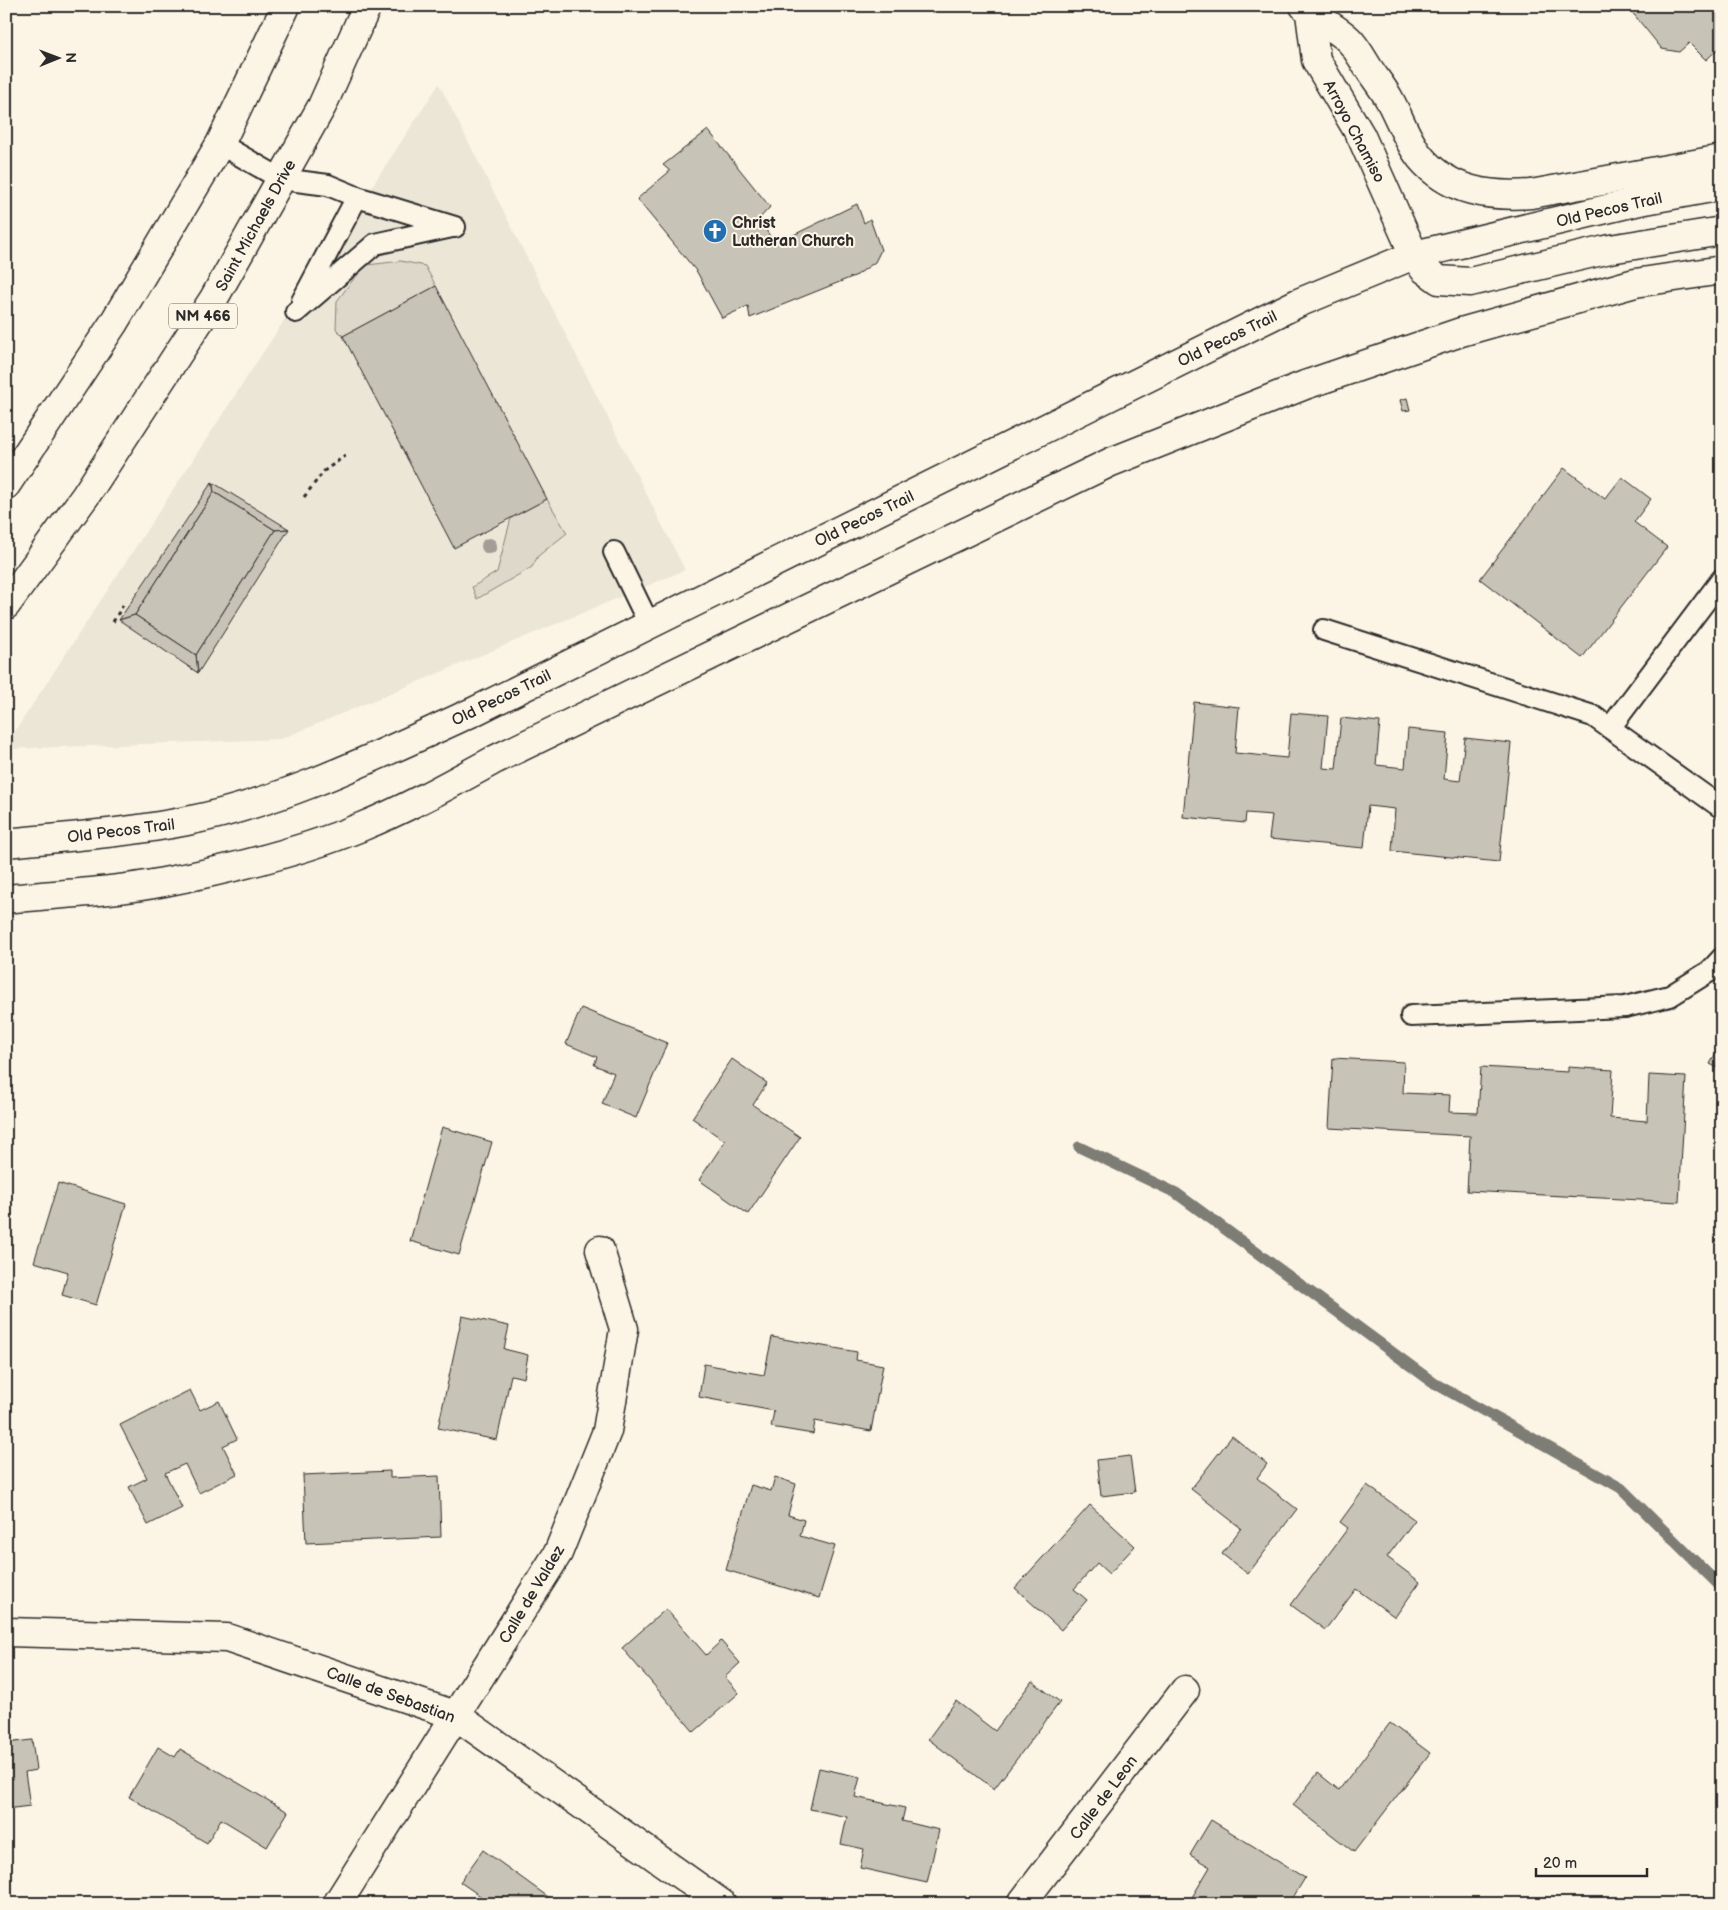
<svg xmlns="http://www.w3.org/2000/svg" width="1728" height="1910" font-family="'Balsamiq Sans',sans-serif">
<rect width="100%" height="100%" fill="#fcf5e5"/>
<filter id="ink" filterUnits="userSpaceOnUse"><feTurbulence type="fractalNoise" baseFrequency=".02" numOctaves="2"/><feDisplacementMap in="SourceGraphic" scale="10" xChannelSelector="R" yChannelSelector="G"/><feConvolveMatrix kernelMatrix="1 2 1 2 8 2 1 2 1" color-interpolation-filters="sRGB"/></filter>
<g filter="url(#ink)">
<polygon fill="#ece6d7" points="439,84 685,570 281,739 6,749 6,745"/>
<g fill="#ded8ca" stroke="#84827a">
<polygon points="401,261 425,266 436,286 343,336 336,329 337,301 352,281 367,265"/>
<polygon points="547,499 567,533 538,556 532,567 477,599 472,587 497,572 511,518"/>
</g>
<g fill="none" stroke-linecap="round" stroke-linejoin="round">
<polyline stroke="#7d7b74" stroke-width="11" points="1079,1147 1176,1193 1434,1383 1621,1488 1722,1588"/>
</g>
<g fill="#c8c3b7" stroke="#2b2b2b">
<polygon points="1627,6 1722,6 1722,51 1719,48 1706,60 1689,43 1679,52 1662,49"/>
<polygon points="708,130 770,207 759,219 775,244 857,204 864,223 870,219 881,250 875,262 857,275 750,318 748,306 722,318 697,272 637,199 670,171 663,165"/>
<polygon points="436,286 547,499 454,548 343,336"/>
<polygon points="1407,398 1410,410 1403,411 1400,400"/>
<polygon points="1564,468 1605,499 1622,477 1651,499 1634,522 1667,547 1582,658 1480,579"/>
<polygon points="212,482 289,529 275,530 214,492"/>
<polygon points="212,482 214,492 135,615 119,620"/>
<polygon points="214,492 275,530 196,655 135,615"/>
<polygon points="289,529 198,673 196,655 275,530"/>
<polygon points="135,615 196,655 198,673 119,620"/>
<polygon points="1194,702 1239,707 1235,753 1287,758 1291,713 1328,716 1323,768 1336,769 1341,718 1380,722 1376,765 1405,768 1408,729 1448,733 1444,779 1460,781 1465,738 1511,743 1499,862 1392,851 1395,809 1368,806 1364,848 1269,839 1272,815 1246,813 1245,823 1183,817"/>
<polygon points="581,1008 667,1043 636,1118 602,1104 614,1073 594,1065 597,1057 566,1044"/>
<polygon points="1722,1042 1722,1070 1710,1064"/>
<polygon points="1333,1058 1404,1062 1403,1093 1450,1095 1449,1112 1478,1113 1481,1067 1568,1072 1568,1067 1613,1070 1610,1118 1647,1121 1649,1075 1686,1077 1679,1202 1467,1191 1470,1136 1329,1128"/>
<polygon points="732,1059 767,1083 753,1105 800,1137 748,1214 699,1180 725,1141 692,1118"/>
<polygon points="442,1127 492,1142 459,1255 410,1241"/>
<polygon points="58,1183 126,1204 96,1305 62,1295 68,1272 34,1262"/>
<polygon points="462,1316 509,1326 504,1349 528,1355 524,1378 511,1375 497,1440 438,1428"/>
<polygon points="772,1337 857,1352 856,1360 883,1365 871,1431 815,1421 813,1434 771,1427 774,1411 699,1397 704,1364 764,1375"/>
<polygon points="190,1390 200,1410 219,1401 237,1439 223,1446 237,1474 199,1493 185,1464 165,1473 182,1508 148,1525 129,1487 147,1478 120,1425"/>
<polygon points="1232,1436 1267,1464 1257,1478 1297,1509 1248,1574 1222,1554 1241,1528 1191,1489"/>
<polygon points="1130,1456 1135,1492 1101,1496 1097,1460"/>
<polygon points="390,1471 390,1478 439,1476 441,1537 306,1543 303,1475"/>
<polygon points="775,1477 796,1484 788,1515 804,1520 800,1536 835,1546 819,1598 726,1570 751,1485 771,1491"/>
<polygon points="1367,1485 1415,1520 1387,1557 1420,1582 1395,1617 1356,1589 1325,1630 1291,1605 1348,1528 1340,1522"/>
<polygon points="1090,1505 1135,1546 1109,1574 1097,1563 1074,1589 1087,1600 1061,1630 1015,1588"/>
<polygon points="666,1609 706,1655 721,1641 740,1663 725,1677 739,1693 694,1732 622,1648"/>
<polygon points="1032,1681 1060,1702 994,1789 928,1739 956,1701 995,1731"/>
<polygon points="1390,1723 1430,1753 1354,1852 1293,1805 1318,1773 1339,1790"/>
<polygon points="32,1740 36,1770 25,1772 30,1806 6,1809 6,1743"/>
<polygon points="158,1747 175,1757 180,1749 288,1812 267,1847 221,1819 207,1843 129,1797"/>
<polygon points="819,1768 860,1777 855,1797 905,1808 902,1821 939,1830 927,1883 860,1868 864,1849 841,1844 847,1817 810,1809"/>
<polygon points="1211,1820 1305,1878 1289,1904 1188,1904 1210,1867 1190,1855"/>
<polygon points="483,1850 558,1904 488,1904 489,1902 460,1882"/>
</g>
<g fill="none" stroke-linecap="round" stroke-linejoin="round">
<g stroke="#2b2b2b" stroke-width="24">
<g id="lane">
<polyline points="220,144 281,179 328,185 357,197 455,227"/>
<polyline points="302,301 357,197"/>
<polyline points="296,312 375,244 452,227"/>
<polyline points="614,552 649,624"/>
<polyline points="1324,630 1593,716 1722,808"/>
<polyline points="1610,728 1722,579"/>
<polyline points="1411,1016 1625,1007 1670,996 1710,971 1722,958"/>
</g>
</g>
<g stroke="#2b2b2b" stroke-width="31">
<g id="street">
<polyline points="6,1632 227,1638 455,1715 722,1904"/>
<polyline points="337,1904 558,1553 607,1431 624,1329 600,1250"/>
<polyline points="1021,1904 1185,1690"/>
</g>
</g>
<g stroke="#2b2b2b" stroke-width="31">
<g id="secondary">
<path d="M1304,6c13,14 32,21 45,34 8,8 14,20 20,29 6,9 13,18 19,28 11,19 18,42 32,60 29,35 70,40 111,37l191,-35"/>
<polyline points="1310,13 1316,60 1361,136 1414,255 1424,269 1439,280 1470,282 1610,249 1722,231"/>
<path d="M6,843c60,-6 121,-10 181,-22 100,-20 193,-67 286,-109l825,-409 116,-48 226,-54 82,-15"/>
<path d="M6,899c51,-5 108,-7 158,-17 67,-13 134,-29 197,-55 47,-19 91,-44 135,-68l615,-297 194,-77 156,-53 174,-49 87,-13"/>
</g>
</g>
<g stroke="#2b2b2b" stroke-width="31">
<g id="primary">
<polyline points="6,485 113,324 220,144 286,6"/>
<polyline points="6,605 86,495 213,300 322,106 367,6"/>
</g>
</g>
<g stroke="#2b2b2b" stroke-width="3" stroke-dasharray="4 4" stroke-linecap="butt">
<polyline points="304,497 324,471 345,456"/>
<polyline points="113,622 123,605"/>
</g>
<use href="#lane" stroke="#fcf5e5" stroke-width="20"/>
<use href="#street" stroke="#fcf5e5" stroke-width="28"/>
<use href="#secondary" stroke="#fcf5e5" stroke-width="28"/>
<use href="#primary" stroke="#fcf5e5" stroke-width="28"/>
</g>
<circle fill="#a29e95" cx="489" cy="546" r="8"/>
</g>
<defs>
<g id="church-disc" transform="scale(1.25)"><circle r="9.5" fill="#1f6fb2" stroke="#fcf5e5"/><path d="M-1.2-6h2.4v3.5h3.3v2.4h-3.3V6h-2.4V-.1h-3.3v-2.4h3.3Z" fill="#fff"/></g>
</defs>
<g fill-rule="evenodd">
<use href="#church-disc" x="715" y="231"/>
</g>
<g text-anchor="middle" stroke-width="4" stroke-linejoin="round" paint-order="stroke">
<rect fill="#fcf5e5" stroke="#6a6863" stroke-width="1" x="169" y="303.5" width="68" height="25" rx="4"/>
<g font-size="15" font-weight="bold" fill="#2b2b2b">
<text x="203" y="321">NM 466</text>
</g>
<g font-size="16" fill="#2b2b2b" stroke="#fcf5e5">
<text transform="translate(1355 131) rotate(62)" y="6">Arroyo Chamiso</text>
<text transform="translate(1609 209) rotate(-13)" y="6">Old Pecos Trail</text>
<text transform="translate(255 225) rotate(-61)" y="6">Saint Michaels Drive</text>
<text transform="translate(1227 338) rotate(-26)" y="6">Old Pecos Trail</text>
<text transform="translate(864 518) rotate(-26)" y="6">Old Pecos Trail</text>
<text transform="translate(501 697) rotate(-26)" y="6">Old Pecos Trail</text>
<text transform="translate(121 830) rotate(-7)" y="6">Old Pecos Trail</text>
<text transform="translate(531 1594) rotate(-59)" y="6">Calle de Valdez</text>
<text transform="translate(391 1694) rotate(20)" y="6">Calle de Sebastian</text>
<text transform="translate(1103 1797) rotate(-53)" y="6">Calle de Leon</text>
</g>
<g font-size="16" font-weight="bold" fill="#2b2b2b" stroke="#fcf5e5" text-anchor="start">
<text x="732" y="228">Christ<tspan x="732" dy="18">Lutheran Church</tspan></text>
</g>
</g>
<rect width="1728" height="1910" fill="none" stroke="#fcf5e5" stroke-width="25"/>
<rect x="12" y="12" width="1703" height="1885" fill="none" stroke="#2b2b2b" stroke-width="2" filter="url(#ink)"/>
<g transform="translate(58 58) rotate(89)" stroke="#fcf5e5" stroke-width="4" paint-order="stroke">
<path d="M0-4L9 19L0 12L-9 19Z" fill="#2b2b2b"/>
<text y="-8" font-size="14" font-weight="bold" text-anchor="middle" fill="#2b2b2b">N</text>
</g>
<path d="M1536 1868v8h111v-8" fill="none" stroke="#2b2b2b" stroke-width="2.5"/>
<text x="1543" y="1868" font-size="15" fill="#2b2b2b" stroke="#fcf5e5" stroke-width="4" paint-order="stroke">20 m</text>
</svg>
